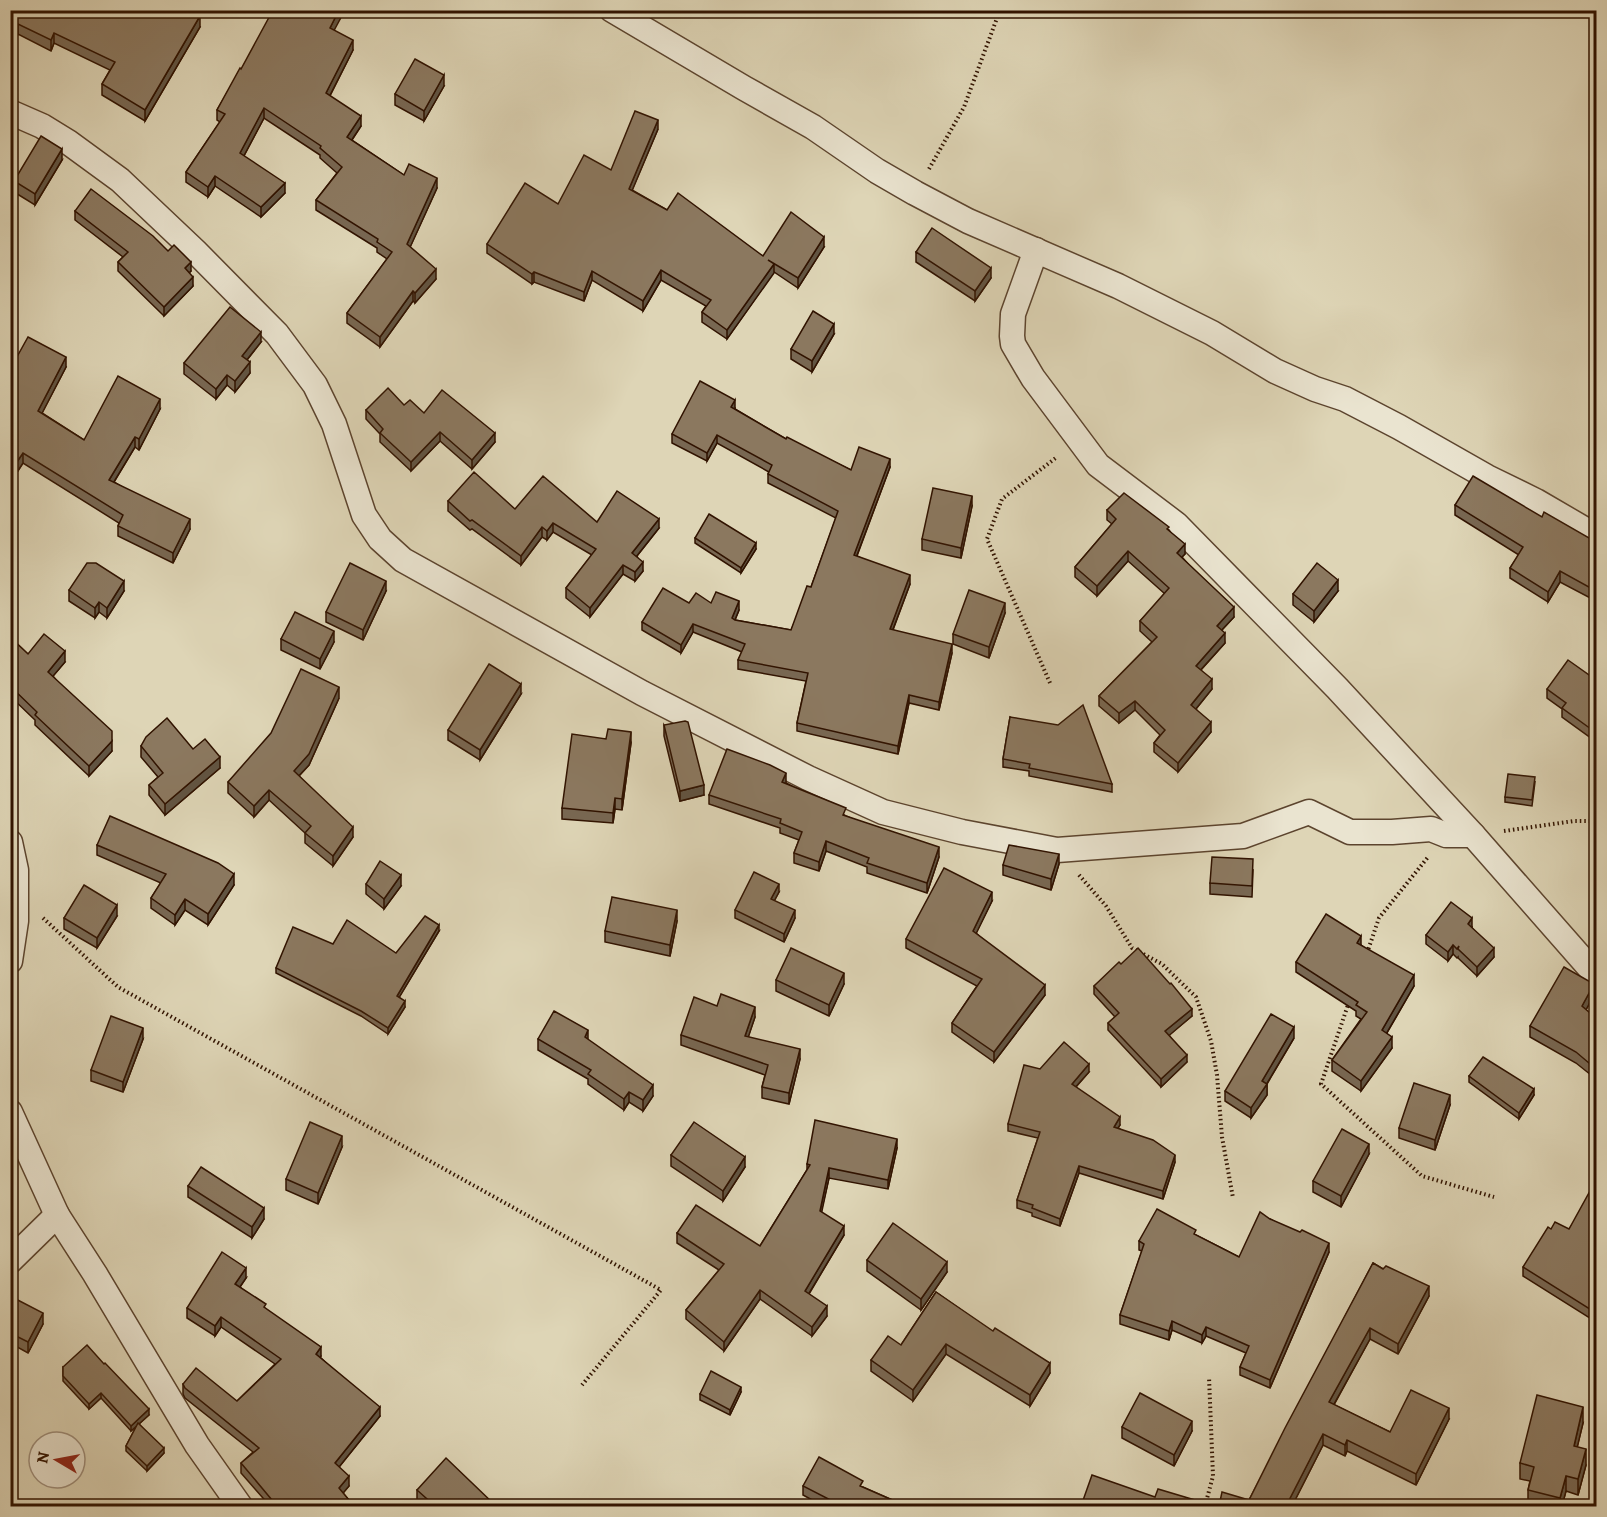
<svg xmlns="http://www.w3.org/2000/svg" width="1607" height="1517" font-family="Alegreya,serif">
<rect width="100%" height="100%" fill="#ded5b6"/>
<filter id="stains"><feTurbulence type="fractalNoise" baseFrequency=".00333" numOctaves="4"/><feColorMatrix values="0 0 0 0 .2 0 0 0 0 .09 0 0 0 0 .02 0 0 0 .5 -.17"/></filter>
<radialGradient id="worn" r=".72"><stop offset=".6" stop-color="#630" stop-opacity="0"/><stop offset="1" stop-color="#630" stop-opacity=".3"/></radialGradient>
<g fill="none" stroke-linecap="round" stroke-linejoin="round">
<g stroke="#5c442e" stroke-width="27">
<g id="street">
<polyline points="612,10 744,88 813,127 877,171 915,193 968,221 1118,286 1212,333 1275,371 1315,389 1345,399 1399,427 1487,477 1536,501 1596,536"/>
<polyline points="10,112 42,126 68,142 120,180 195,251 277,334 315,385 334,424 364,515 380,539 403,560 642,693 808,778 883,812 962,832 1057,850 1243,836 1309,812 1350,832 1392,832 1431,829 1446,835 1473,835"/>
<polyline points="1036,250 1013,314 1012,336 1013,344 1033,378 1098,465 1176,524 1337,688 1473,835 1596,975"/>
<polyline points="10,842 16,870 16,921 10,961"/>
<polyline points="10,1112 57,1215 95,1274 197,1445 240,1506"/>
<polyline points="10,1261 57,1215"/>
</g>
</g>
<g stroke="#311300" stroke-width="4" stroke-dasharray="1.5 3" stroke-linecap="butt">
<polyline points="929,169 964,107 1000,10"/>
<polyline points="1050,683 987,539 1002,499 1057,457"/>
<polyline points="1504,831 1574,821 1596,821"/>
<polyline points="1079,875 1106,906 1132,948 1162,964 1196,997 1211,1041 1217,1075 1222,1137 1233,1198"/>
<polyline points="43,918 118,987 661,1290 582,1385"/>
<polyline points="1367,953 1379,918 1428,857"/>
<polyline points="1349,1002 1321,1084 1422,1176 1494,1197"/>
<polyline points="1205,1506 1213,1476 1209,1377"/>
</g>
<use href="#street" stroke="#eae4d0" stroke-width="24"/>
</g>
<g fill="#786752" stroke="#311300" stroke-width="1.5">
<polygon points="10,10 200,27 145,121 102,95 102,84 110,70 54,43 51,51 18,34 13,45 10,44"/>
<polygon points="334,30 353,50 330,96 361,126 352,140 404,175 437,188 410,247 436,279 415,303 413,301 380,347 347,323 347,313 387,259 377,252 377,248 316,210 316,200 337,173 320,158 320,155 264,118 244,156 285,193 261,217 215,186 208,197 186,182 186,172 220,122 217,120 217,110 241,69"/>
<polygon points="444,86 424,121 395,105 395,94"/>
<polygon points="658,129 632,190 667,210 763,256 824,247 798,288 774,272 727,339 702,322 702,312 706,306 661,280 643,311 592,280 584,301 534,282 532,284 487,253 487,244 558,204 611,170"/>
<polygon points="62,160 35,205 14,192 14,181"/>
<polygon points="75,211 168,251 191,271 189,273 193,286 164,316 118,271 118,262 123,257 75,220"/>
<polygon points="916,252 991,278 975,301 916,262"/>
<polygon points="834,334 812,372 791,359 791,349"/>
<polygon points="261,342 247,360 250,373 235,392 227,385 216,399 184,374 184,363"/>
<polygon points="13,364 66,367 42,413 84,440 160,409 139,450 135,447 114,482 190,529 173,563 118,536 118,526 119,523 23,463 12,480 10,478 10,374 13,370"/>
<polygon points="404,405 424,413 495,442 472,469 440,441 411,471 380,442 380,434 366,419 366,410"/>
<polygon points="735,408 735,409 786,439 851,470 890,467 857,556 910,584 893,630 952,653 939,710 909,703 898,754 797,731 797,723 806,681 738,669 738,660 742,652 693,632 681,653 642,630 642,622 689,603 711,603 739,610 735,620 791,630 811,587 836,518 768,483 768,474 769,472 717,443 707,461 672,443 672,434"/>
<polygon points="448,501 515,509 597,522 659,528 637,556 643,571 635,581 623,574 590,617 566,598 566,588 592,555 553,532 547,540 542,537 521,565 472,529 470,530 448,511"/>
<polygon points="1455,505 1542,517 1596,546 1596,601 1560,582 1548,602 1510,578 1510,568 1519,555 1455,515"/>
<polygon points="972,506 961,558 922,550 922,539"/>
<polygon points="1107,510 1169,530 1185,554 1182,557 1234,617 1222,630 1225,643 1201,670 1212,689 1196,709 1211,732 1178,772 1154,752 1154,743 1160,735 1135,710 1119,723 1099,706 1099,696 1152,642 1140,631 1140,621 1165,594 1128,561 1097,596 1075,577 1075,567 1112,524 1107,520"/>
<polygon points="695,538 756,549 741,573 695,543"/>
<polygon points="69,590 124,591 107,618 99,612 95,618 69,601"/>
<polygon points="386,591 363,640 326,622 326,612"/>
<polygon points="1338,591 1314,622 1293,605 1293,594"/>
<polygon points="1005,613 989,658 953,644 953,634"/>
<polygon points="10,637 28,654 65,662 53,676 112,751 89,776 35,725 35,720 10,696"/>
<polygon points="281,639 334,642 320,669 281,650"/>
<polygon points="1596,680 1591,738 1562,717 1562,709 1547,698 1547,689"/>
<polygon points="521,694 480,760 448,740 448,730"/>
<polygon points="339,698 309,765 299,776 353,837 333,866 305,843 305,833 269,800 254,817 228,793 228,782"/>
<polygon points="1010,717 1112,784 1112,792 1029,776 1029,771 1003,767 1003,759"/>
<polygon points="664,725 704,795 680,801 664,736"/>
<polygon points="631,743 622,810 615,809 613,823 562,819 562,808"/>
<polygon points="141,746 193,749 220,768 165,815 149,795 149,785 158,777 141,757"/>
<polygon points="1535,782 1532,806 1505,802 1505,797"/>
<polygon points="786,783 846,816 939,857 927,893 867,873 867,867 826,851 819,871 794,863 794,853 799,840 780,833 780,828 709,804 709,795"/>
<polygon points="97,845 234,885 208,925 185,910 175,925 151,908 151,898 161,883 97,855"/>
<polygon points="1059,864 1051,890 1003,875 1003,865"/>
<polygon points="1253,870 1252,897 1210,894 1210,883"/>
<polygon points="366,884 401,886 384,909 366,894"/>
<polygon points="779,892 774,901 795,918 784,942 735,918 735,910"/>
<polygon points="992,901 976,933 1045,995 994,1062 952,1032 952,1023 977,986 906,948 906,939"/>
<polygon points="117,916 97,948 64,929 64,918"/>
<polygon points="677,921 670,956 605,942 605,931"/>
<polygon points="1472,927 1472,928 1494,957 1477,976 1458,958 1458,957 1457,958 1453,954 1448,961 1426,944 1426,935"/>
<polygon points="439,931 399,997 405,1007 388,1034 361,1016 276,973 276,968 333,944 396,953"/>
<polygon points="1361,945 1414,986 1387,1033 1392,1048 1361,1091 1332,1071 1332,1060 1361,1019 1356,1016 1356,1011 1296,972 1296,962"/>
<polygon points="1121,964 1192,1016 1169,1035 1187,1062 1161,1087 1108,1030 1108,1023 1115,1017 1094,994 1094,986"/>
<polygon points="776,980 844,984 829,1016 776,991"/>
<polygon points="1594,995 1586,1010 1596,1018 1596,1079 1576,1063 1530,1037 1530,1026"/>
<polygon points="717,1006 755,1017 748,1037 800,1059 789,1104 762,1098 762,1087 765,1075 681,1045 681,1035"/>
<polygon points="1294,1038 1267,1084 1267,1095 1251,1118 1225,1101 1225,1091"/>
<polygon points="143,1039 123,1092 91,1081 91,1070"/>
<polygon points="538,1039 588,1040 653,1096 643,1111 629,1102 624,1110 588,1084 588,1079 538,1050"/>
<polygon points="1040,1069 1089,1072 1076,1087 1120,1125 1118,1128 1175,1162 1163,1199 1079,1173 1060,1226 1032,1216 1032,1213 1017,1208 1017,1200 1038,1138 1008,1131 1008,1124"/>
<polygon points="1469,1076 1534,1095 1519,1119 1469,1082"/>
<polygon points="1450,1105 1435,1150 1399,1138 1399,1128"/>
<polygon points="342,1147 318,1204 286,1190 286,1179"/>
<polygon points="897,1148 888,1189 829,1178 821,1212 844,1235 809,1294 827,1316 812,1336 760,1299 724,1351 686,1319 686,1310 719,1270 677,1243 677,1233 760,1246 807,1170 807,1164"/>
<polygon points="1369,1154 1341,1207 1313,1192 1313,1181"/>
<polygon points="671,1155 745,1167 723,1201 671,1166"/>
<polygon points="188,1186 264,1219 252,1238 188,1197"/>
<polygon points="1596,1194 1596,1322 1523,1276 1523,1267 1569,1229"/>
<polygon points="1270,1219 1329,1252 1270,1388 1240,1375 1240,1367 1246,1353 1206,1336 1202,1343 1172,1330 1169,1340 1120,1324 1120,1315 1142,1251 1139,1250 1139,1241 1196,1235 1239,1257"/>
<polygon points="867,1260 947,1272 921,1310 867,1271"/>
<polygon points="1373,1263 1429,1296 1398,1354 1370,1339 1334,1405 1390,1432 1449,1419 1416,1485 1347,1451 1345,1456 1323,1445 1292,1506 1219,1506 1249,1500"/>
<polygon points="246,1278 240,1287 266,1309 321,1356 320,1357 380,1416 339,1467 349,1486 343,1493 354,1506 270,1506 241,1473 241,1463 253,1452 185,1398 183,1394 183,1384 237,1401 275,1364 221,1327 215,1336 187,1318 187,1308"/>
<polygon points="936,1292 1050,1373 1030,1406 946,1354 913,1401 871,1371 871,1360 901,1345"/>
<polygon points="10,1296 43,1324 28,1353 10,1343"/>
<polygon points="63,1367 149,1415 139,1424 164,1453 147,1471 126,1451 126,1446 137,1425 131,1431 101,1398 89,1409 63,1381"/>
<polygon points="741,1392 730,1415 700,1400 700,1394"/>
<polygon points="1583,1423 1577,1447 1586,1465 1578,1495 1566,1491 1562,1506 1533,1506 1528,1505 1528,1490 1530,1481 1520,1479 1520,1463"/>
<polygon points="1122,1427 1192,1431 1174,1466 1122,1438"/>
<polygon points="803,1486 863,1487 906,1506 823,1506 803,1495"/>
<polygon points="417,1490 496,1506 423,1506 417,1500"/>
</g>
<g fill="#615442" stroke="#311300" stroke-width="1.5">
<polygon points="339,10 345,10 330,38 330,28"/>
<polygon points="200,16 200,27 145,121 145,110"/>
<polygon points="18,24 18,34 13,45 13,34"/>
<polygon points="54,33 54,43 51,51 51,40"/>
<polygon points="353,40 353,50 326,103 326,93"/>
<polygon points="444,75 444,86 424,121 424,111"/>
<polygon points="264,108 264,118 240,163 240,153"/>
<polygon points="361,116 361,126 347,147 347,137"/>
<polygon points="658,120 658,129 629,198 629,189"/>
<polygon points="62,149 62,160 35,205 35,194"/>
<polygon points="215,176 215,186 208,197 208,187"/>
<polygon points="437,178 437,188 407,254 407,244"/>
<polygon points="285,183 285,193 261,217 261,207"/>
<polygon points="824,237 824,247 798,288 798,278"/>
<polygon points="191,262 191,271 185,277 185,268"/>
<polygon points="774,264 774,273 727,339 727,330"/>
<polygon points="991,268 991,278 975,301 975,291"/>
<polygon points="436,269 436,279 415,303 415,293"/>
<polygon points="661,270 661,280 643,311 643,301"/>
<polygon points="592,271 592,280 584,301 584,292"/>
<polygon points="534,272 534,282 532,284 532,274"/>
<polygon points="193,277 193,286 164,316 164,307"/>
<polygon points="413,291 413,301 380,347 380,337"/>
<polygon points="834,324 834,334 812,372 812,361"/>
<polygon points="261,332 261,342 242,366 242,356"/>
<polygon points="66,357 66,367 38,421 38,411"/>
<polygon points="250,362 250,373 235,392 235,381"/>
<polygon points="227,375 227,385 216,399 216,389"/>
<polygon points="160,399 160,409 139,450 139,439"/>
<polygon points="735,400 735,408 731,416 731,407"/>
<polygon points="440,432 440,441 411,471 411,462"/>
<polygon points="495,433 495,442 472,469 472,460"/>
<polygon points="717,435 717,443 707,461 707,453"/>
<polygon points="135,437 135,447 109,490 109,480"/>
<polygon points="23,453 23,463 12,480 12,469"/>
<polygon points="890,459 890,467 854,563 854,555"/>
<polygon points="972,496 972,506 961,558 961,548"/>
<polygon points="190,519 190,529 173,563 173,553"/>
<polygon points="659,519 659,528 632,562 632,553"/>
<polygon points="553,523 553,532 547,540 547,531"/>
<polygon points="542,527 542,537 521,565 521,556"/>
<polygon points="756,543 756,549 741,573 741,568"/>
<polygon points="1185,544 1185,554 1177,562 1177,553"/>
<polygon points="1128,551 1128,561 1097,596 1097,586"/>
<polygon points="643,562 643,571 635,581 635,572"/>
<polygon points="623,565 623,574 590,617 590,608"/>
<polygon points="1560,571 1560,582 1548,602 1548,592"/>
<polygon points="910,575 910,584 890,637 890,629"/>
<polygon points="1338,580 1338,591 1314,622 1314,611"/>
<polygon points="124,581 124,591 107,618 107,608"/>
<polygon points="386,581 386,591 363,640 363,630"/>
<polygon points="739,601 739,610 732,627 732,618"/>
<polygon points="99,602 99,612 95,618 95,608"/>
<polygon points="1005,603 1005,613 989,658 989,647"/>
<polygon points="1234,607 1234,617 1217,635 1217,626"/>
<polygon points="693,624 693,632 681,653 681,645"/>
<polygon points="334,631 334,642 320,669 320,659"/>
<polygon points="1225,633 1225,643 1196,675 1196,666"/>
<polygon points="952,644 952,653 939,710 939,702"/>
<polygon points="65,651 65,662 48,682 48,672"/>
<polygon points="1212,679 1212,689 1191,715 1191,705"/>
<polygon points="521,684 521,694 480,760 480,750"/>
<polygon points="339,687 339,698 309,765 294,781 294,771"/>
<polygon points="909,695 909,703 898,754 898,746"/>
<polygon points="1135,701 1135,710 1119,723 1119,713"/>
<polygon points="1596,721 1596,730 1591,738 1591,729"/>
<polygon points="1211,722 1211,732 1178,772 1178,763"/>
<polygon points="631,732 631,743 622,810 622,799"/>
<polygon points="112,741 112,751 89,776 89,766"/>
<polygon points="220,757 220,768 165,815 165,804"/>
<polygon points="786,773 786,783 782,792 782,782"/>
<polygon points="704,785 704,795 680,801 680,791"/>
<polygon points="269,790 269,800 254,817 254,806"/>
<polygon points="615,798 615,809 613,823 613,813"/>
<polygon points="353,827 353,837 333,866 333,856"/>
<polygon points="826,841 826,851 819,871 819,862"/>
<polygon points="939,847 939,857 927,893 927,883"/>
<polygon points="1059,854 1059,864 1051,890 1051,879"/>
<polygon points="234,874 234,885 208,925 208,914"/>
<polygon points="401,875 401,886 384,909 384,899"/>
<polygon points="779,884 779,892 771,907 771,899"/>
<polygon points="992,892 992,901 973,940 973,931"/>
<polygon points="185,899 185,910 175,925 175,915"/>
<polygon points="117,905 117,916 97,948 97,938"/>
<polygon points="677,910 677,921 670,956 670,945"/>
<polygon points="795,910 795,918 784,942 784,934"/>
<polygon points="1472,918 1472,927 1468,934 1468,924"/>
<polygon points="439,925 439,931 397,1001 397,996"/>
<polygon points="1361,936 1361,946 1357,943"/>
<polygon points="1453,945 1453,954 1448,961 1448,952"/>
<polygon points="1494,948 1494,957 1477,976 1477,967"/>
<polygon points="844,973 844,984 829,1016 829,1005"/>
<polygon points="1414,975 1414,986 1382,1041 1382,1030"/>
<polygon points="1594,984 1594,995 1582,1017 1582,1006"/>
<polygon points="1045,985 1045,995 994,1062 994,1052"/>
<polygon points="405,1001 405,1007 388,1034 388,1028"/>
<polygon points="755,1007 755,1017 745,1047 745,1036"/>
<polygon points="1192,1009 1192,1016 1165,1039 1165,1031"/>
<polygon points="1294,1027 1294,1038 1263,1090 1267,1084 1267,1095 1251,1118 1251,1108 1262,1081"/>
<polygon points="143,1028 143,1039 123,1092 123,1082"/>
<polygon points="588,1030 588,1041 585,1037"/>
<polygon points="1392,1037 1392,1048 1361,1091 1361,1081"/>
<polygon points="800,1049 800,1059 789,1104 789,1093"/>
<polygon points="1187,1055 1187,1062 1161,1087 1161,1079"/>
<polygon points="1089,1064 1089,1072 1072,1091 1072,1084"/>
<polygon points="653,1085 653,1096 643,1111 643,1100"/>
<polygon points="1534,1089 1534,1095 1519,1119 1519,1113"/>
<polygon points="629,1092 629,1102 624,1110 624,1099"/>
<polygon points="1450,1095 1450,1105 1435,1150 1435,1140"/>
<polygon points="1120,1117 1120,1125 1114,1134 1114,1127"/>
<polygon points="342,1136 342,1147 318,1204 318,1193"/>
<polygon points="897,1139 897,1148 888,1189 888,1180"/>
<polygon points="1369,1144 1369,1154 1341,1207 1341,1196"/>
<polygon points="1175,1155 1175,1162 1163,1199 1163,1191"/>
<polygon points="745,1157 745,1167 723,1201 723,1191"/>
<polygon points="1079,1166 1079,1173 1060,1226 1060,1219"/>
<polygon points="829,1168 829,1178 820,1220 820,1211"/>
<polygon points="264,1208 264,1219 252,1238 252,1227"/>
<polygon points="844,1226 844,1235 805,1300 805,1291"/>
<polygon points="1329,1243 1329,1252 1270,1388 1270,1380"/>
<polygon points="947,1262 947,1272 921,1310 921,1299"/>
<polygon points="246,1268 246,1278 235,1294 235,1284"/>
<polygon points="1429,1286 1429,1296 1398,1354 1398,1344"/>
<polygon points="760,1290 760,1299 724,1351 724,1342"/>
<polygon points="827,1306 827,1316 812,1336 812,1327"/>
<polygon points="43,1313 43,1324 28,1353 28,1342"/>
<polygon points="221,1317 221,1327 215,1336 215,1326"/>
<polygon points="1172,1321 1172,1330 1169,1340 1169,1331"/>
<polygon points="1206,1327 1206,1336 1202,1343 1202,1335"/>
<polygon points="1370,1328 1370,1339 1329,1413 1329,1402"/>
<polygon points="946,1344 946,1354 913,1401 913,1390"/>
<polygon points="321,1347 321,1356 316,1364 316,1354"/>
<polygon points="1050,1363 1050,1373 1030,1406 1030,1395"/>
<polygon points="741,1387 741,1392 730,1415 730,1410"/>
<polygon points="101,1393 101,1398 89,1409 89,1404"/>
<polygon points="380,1407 380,1416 335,1472 335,1463"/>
<polygon points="1583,1407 1583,1423 1574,1461 1574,1446"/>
<polygon points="1449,1408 1449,1419 1416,1485 1416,1474"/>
<polygon points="149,1409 149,1415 131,1431 131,1426"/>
<polygon points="1192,1421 1192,1431 1174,1466 1174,1455"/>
<polygon points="1323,1434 1323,1445 1292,1506 1286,1506"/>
<polygon points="1347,1440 1347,1451 1345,1456 1345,1445"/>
<polygon points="164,1448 164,1453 147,1471 147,1466"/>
<polygon points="1586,1449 1586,1465 1578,1495 1578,1479"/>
<polygon points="349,1476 349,1486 339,1498 339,1488"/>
<polygon points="1566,1476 1566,1491 1562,1506 1560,1506 1560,1498"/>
</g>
<g fill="#8b785f" stroke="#311300" stroke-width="1.5">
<polygon points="10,10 191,10 200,16 145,110 102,84 115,62 54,33 51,40 18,24 13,34 10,33"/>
<polygon points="273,10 339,10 330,28 353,40 326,93 361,116 347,137 404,175 409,164 437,178 407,244 436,269 415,293 413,291 380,337 347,313 392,252 377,242 378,239 316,200 342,167 320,148 321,146 264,108 240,153 285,183 261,207 215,176 208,187 186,172 225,114 217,110 240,68 241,69"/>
<polygon points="415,59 444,75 424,111 395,94"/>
<polygon points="635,111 658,120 629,189 667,210 678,193 763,256 791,212 824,237 798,278 768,260 774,264 727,330 702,312 711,300 661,270 643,301 592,271 584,292 534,272 532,274 487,244 525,183 558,204 584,155 611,170"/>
<polygon points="41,136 62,149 35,194 14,181"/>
<polygon points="91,189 153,236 168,251 174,245 191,262 185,268 193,277 164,307 118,262 128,252 75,211"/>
<polygon points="932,228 991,268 975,291 916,252"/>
<polygon points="230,307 261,332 242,356 250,362 235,381 227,375 216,389 184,363"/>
<polygon points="813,311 834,324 812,361 791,349"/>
<polygon points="28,337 66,357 38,411 84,440 118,376 160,399 139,439 135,437 109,480 190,519 173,553 118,526 123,515 23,453 12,469 10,468 10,374 16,366 13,364"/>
<polygon points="700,381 735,400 731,407 786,439 787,437 851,470 859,447 890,459 854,555 910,575 890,629 952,644 939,702 909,695 898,746 797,723 808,673 738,660 745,644 693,624 681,645 642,622 663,588 689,603 696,593 711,603 716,592 739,601 732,618 735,620 791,630 807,586 811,587 838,511 768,474 772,465 717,435 707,453 672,434"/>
<polygon points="388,388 404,405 410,400 424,413 442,390 495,433 472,460 440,432 411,462 380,433 383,429 366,410"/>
<polygon points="474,472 515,509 543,476 597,522 617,491 659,519 632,553 643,562 635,572 623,565 590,608 566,588 596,549 553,523 547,531 542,527 521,556 472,520 470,521 448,501"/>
<polygon points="1473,476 1542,517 1544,512 1591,539 1590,542 1596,546 1596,591 1560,571 1548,592 1510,568 1523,547 1455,505"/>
<polygon points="933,488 972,496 961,548 922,539"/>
<polygon points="1124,493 1169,527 1167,529 1185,544 1177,553 1234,607 1217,626 1225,633 1196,666 1212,679 1191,705 1211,722 1178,763 1154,743 1165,730 1135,701 1119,713 1099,696 1157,637 1140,621 1169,588 1128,551 1097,586 1075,567 1116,519 1107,510"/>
<polygon points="709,514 756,543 741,568 695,538"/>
<polygon points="87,563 96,563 124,581 107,608 99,602 95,608 69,590"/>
<polygon points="350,563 386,581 363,630 326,612"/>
<polygon points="1317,563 1338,580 1314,611 1293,594"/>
<polygon points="969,590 1005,603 989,647 953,634"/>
<polygon points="295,612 334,631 320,659 281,639"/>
<polygon points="44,634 65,651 48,672 112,731 112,741 89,766 35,715 37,712 10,686 10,637 28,654"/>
<polygon points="1568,660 1596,680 1596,721 1591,729 1562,708 1566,703 1547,689"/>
<polygon points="489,664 521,684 480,750 448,730"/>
<polygon points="301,669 339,687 309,754 294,771 353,827 333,856 305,833 311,826 269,790 254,806 228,782 271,733"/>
<polygon points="1083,705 1112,784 1029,768 1030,764 1003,759 1010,717 1058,725"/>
<polygon points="167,718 193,749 205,739 220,757 165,804 149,785 163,773 141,746 146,737"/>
<polygon points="685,721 688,722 704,785 680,791 664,725"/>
<polygon points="608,729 631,732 622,799 615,798 613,813 562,808 572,734 606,739"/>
<polygon points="727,749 770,765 786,773 782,782 846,808 843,815 939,847 927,883 867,863 869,858 826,841 819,862 794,853 802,832 780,823 781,819 709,795"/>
<polygon points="1508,774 1535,777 1532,800 1505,797"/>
<polygon points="110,816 218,863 234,874 208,914 185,899 175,915 151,898 166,874 97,845"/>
<polygon points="1009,845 1059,854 1051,879 1003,865"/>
<polygon points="1212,857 1253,859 1252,886 1210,883"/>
<polygon points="380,861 401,875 384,899 366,884"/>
<polygon points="944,868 992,892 973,931 1045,985 994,1052 952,1023 982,979 906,939"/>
<polygon points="754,872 779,884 771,899 795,910 784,934 735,910"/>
<polygon points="84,885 117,905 97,938 64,918"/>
<polygon points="612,897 677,910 670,945 605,931"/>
<polygon points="1451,902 1472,918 1468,924 1494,948 1477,967 1458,949 1459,946 1457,949 1453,945 1448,952 1426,935"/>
<polygon points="1326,914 1361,936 1357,943 1414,975 1382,1030 1392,1037 1361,1081 1332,1060 1367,1012 1356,1005 1358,1002 1296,962"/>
<polygon points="425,916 439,925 397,996 405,1001 388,1028 361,1011 276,968 293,927 333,944 347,920 396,953"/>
<polygon points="791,948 844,973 829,1005 776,980"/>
<polygon points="1138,948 1170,984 1171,983 1192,1009 1165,1031 1187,1055 1161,1079 1108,1023 1119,1013 1094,986 1119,962 1121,964"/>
<polygon points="1564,967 1594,984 1582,1006 1596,1018 1596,1069 1576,1052 1530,1026"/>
<polygon points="721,994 755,1007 745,1036 800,1049 789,1093 762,1087 768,1065 681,1035 694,997 717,1006"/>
<polygon points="554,1011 588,1030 585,1037 653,1085 643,1100 629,1092 624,1099 588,1074 591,1070 538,1039"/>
<polygon points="1271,1014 1294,1027 1262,1081 1267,1084 1251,1108 1225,1091"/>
<polygon points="111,1016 143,1028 123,1082 91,1070"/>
<polygon points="1064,1042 1089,1064 1072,1084 1120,1117 1114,1127 1153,1140 1175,1155 1163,1191 1079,1166 1060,1219 1032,1208 1033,1205 1017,1200 1040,1132 1008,1124 1024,1065 1040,1069"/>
<polygon points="1483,1057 1534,1089 1519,1113 1469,1076"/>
<polygon points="1414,1083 1450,1095 1435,1140 1399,1128"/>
<polygon points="815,1120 897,1139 888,1180 829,1168 820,1211 844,1226 805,1291 827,1306 812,1327 760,1290 724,1342 686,1310 724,1264 677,1233 696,1205 760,1246 810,1165 807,1164"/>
<polygon points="310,1122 342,1136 318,1193 286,1179"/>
<polygon points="694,1122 745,1157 723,1191 671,1155"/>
<polygon points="1342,1129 1369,1144 1341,1196 1313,1181"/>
<polygon points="201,1167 264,1208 252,1227 188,1186"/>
<polygon points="1590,1191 1596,1194 1596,1313 1523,1267 1548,1227 1551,1229 1555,1222 1569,1229"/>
<polygon points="1157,1209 1196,1230 1194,1234 1239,1257 1260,1212 1270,1219 1300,1232 1302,1230 1329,1243 1270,1380 1240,1367 1249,1346 1206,1327 1202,1335 1172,1321 1169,1331 1120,1315 1144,1244 1139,1241"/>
<polygon points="893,1223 947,1262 921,1299 867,1260"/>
<polygon points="222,1252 246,1268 235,1284 266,1304 264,1307 321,1347 316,1354 380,1407 335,1463 349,1476 339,1488 354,1506 277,1506 241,1463 259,1448 185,1388 183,1384 196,1368 237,1401 281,1359 221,1317 215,1326 187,1308"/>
<polygon points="1373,1263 1383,1269 1386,1266 1429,1286 1398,1344 1370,1328 1329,1402 1390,1432 1411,1390 1449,1408 1416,1474 1347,1440 1345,1445 1323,1434 1286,1506 1219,1506 1222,1492 1249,1500 1285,1428"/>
<polygon points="936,1292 993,1331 995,1328 1050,1363 1030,1395 946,1344 913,1390 871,1360 888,1336 901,1345"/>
<polygon points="10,1296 43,1313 28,1342 10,1333"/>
<polygon points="87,1345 104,1364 105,1363 149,1409 131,1426 101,1393 89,1404 63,1376 63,1367"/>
<polygon points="711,1371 741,1387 730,1410 700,1394"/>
<polygon points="1140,1393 1192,1421 1174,1455 1122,1427"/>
<polygon points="1537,1395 1583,1407 1574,1446 1586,1449 1578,1479 1566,1476 1560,1498 1528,1490 1534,1467 1520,1463"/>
<polygon points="138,1423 164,1448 147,1466 126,1446"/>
<polygon points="819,1457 863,1481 860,1486 906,1506 842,1506 803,1486"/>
<polygon points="446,1458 496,1506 435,1506 417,1490"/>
<polygon points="1092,1475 1155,1497 1158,1489 1215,1506 1081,1506"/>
</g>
<rect width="1607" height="1517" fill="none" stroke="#ded5b6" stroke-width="36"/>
<rect x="12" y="12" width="1583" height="1493" fill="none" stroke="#311300" stroke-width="3"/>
<rect x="18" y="18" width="1571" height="1481" fill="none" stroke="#311300" stroke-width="1.5"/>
<g transform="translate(57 1460) rotate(280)"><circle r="28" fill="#eae4d0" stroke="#a0907d" stroke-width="1.5"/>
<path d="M0-4.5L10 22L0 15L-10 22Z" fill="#8f2418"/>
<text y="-9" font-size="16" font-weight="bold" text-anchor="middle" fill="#311300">N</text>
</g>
<rect width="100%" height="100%" filter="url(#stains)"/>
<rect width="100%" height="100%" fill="url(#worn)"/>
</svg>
